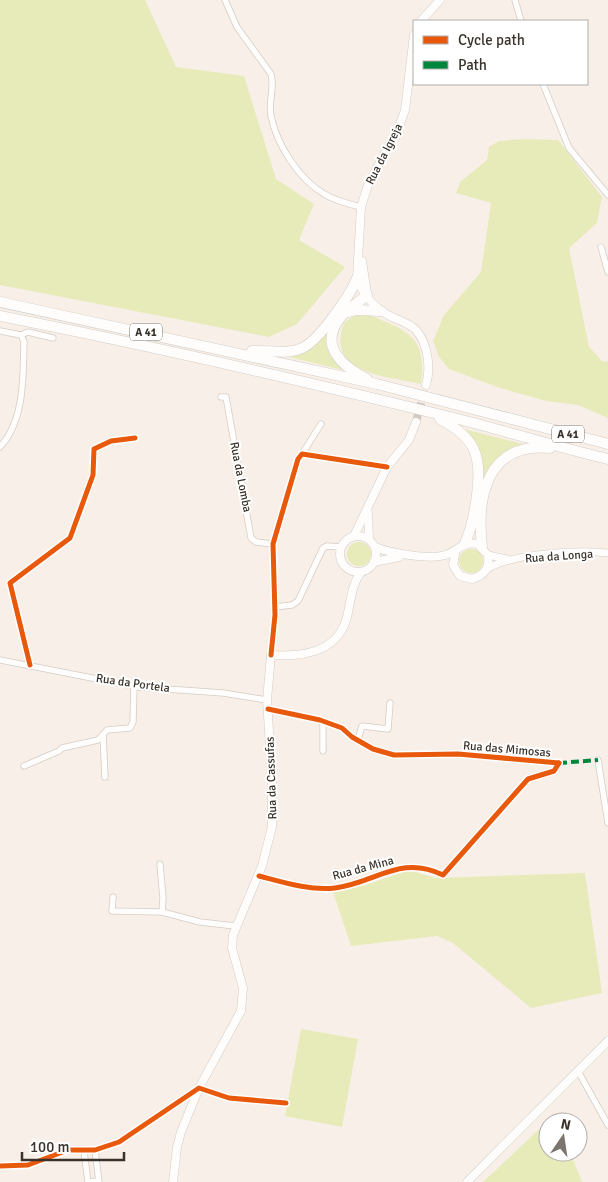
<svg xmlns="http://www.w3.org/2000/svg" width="608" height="1182" font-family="Signika,sans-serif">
<rect width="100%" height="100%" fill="#f8f0e8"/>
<g fill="#e7ebba">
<polygon points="0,0 145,0 176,67 244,76 276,179 314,204 299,240 345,267 297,324 269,337 0,285"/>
<polygon points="525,139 558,140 602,197 597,223 569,248 589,347 603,362 608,361 608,418 578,405 546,401 497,387 449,369 439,357 433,341 444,315 481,272 491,203 456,193 460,182 487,160 489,147 499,141"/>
<path d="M367,314c39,16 61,22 54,70 -35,-8 -96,-10 -77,-61l11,-8z"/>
<polygon points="332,326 332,356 343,370 289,357 314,347"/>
<path d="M464,429l63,16 -10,3 -35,38c2,-24 -2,-39 -18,-57z"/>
<circle cx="359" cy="554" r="12"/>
<circle cx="471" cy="561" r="12"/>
<polygon points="409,870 435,878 585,873 602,993 531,1008 453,943 437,936 351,946 333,892 366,885"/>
<polygon points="301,1029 358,1039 342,1127 285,1116"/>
<polygon points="555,1114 558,1122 548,1122 548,1152 570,1152 582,1182 483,1182"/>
</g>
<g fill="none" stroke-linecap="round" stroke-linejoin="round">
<polyline stroke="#d2cac2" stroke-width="8" stroke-dasharray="8 4" stroke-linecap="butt" points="416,422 426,385"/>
<g stroke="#d3ccc5" stroke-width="7">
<g id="minor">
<path d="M225,0l12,27 34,47c4,13 -3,28 0,42 6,29 27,62 53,78 12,7 24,10 37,13"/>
<polyline points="515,0 521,21"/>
<polyline points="543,84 569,148 608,195"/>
<polyline points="601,247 608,272"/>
<polyline points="0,331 21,335 28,332 53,338"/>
<polyline points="221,397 226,397 251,538 256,542 273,544"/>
<path d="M0,447c25,-27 23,-71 24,-105l-3,-7"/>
<polyline points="302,454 321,424"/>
<polyline points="275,607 292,605 298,601 323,548 327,546 341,547"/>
<polyline points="271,655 275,615 273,544 298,459 302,454 387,467"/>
<polyline points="0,660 138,687 223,693 267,700"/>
<polyline points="30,665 10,583 70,538 93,475 94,449 111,441 135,438"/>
<polyline points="268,709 320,720 342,728 352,737 373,749 394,755 458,754 559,763"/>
<polyline points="103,735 105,777"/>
<polyline points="358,740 362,726 388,729 390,703"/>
<polyline points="323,751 323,721"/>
<polyline points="598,760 608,823"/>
<polyline points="24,766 59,751 62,748 98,740 107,730 130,728 133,722 134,686"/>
<polyline points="160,864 163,898 162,912"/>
<path d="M259,876c23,6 51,15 76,12 41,-5 65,-34 108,-13l85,-96 26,-8 5,-8"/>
<polyline points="113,897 112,911 162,912 200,922 235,926"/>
<polyline points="578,1071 608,1125"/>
<polyline points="95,1150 99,1182"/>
<polyline points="84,1151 88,1182 98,1181"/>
<polyline points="0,1166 28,1165 68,1150 95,1150 119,1142 199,1088 229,1098 286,1103"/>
</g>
</g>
<g stroke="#d3ccc5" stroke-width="8">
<g id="tertiary">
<polyline points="488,555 507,559"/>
<path d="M487,569c27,-16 89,-19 121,-16"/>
</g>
</g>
<g stroke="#d3ccc5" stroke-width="9">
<g id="secondary">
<polyline points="421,21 440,0"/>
<path d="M414,35l-9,75 -5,14 -32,61 -7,22 -4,71c5,16 19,32 35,39 8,4 17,6 24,13 12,14 15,38 10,55"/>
<polyline points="362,261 367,294"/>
<polyline points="368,514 369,539"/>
<circle cx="358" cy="554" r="18"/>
<polyline points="354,536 387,467 409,440 416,422"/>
<path d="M375,547c15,6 54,13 70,8 12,-3 17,-14 32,-11l11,11c2,13 -4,21 -16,24l-12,-3 -7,-11 3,-15"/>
<polyline points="374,562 399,557"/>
<path d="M173,1182l4,-35 4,-15 18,-44 42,-77 2,-23 -11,-40 1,-13 29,-69 10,-39v-49l-5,-78 4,-45c31,2 67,-2 76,-38 4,-16 4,-31 14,-45"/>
<polyline points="467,1182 608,1041"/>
</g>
</g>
<g stroke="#d3ccc5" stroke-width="11">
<g id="motorway">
<path d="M367,295c-9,8 -20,14 -27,23 -22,28 3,49 27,61"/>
<polyline points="0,302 377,384 608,444"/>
<polyline points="349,312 357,310 381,311"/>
<path d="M0,316c152,30 304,65 454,102 52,13 103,29 154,41"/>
<path d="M252,351c16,-1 35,4 50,-3 17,-7 49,-54 55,-70"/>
<path d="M440,419c36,19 42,37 37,76 -2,17 -5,32 -12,48"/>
<path d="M482,546c-6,-51 6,-104 68,-98"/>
</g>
</g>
<use href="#minor" stroke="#fefdfc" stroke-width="5.5"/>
<use href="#tertiary" stroke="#fefdfc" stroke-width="7"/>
<use href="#secondary" stroke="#fefdfc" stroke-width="8"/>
<use href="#motorway" stroke="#fefdfc" stroke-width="10"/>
<polyline stroke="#00873e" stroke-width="4" stroke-dasharray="8 4" stroke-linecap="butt" points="559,763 598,760"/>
<g stroke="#fff" stroke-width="8">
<g id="cycleway">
<polyline points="271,655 275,615 273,544 298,459 302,454 387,467"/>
<polyline points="30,665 10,583 70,538 93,475 94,449 111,441 135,438"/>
<polyline points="268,709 320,720 342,728 352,737 373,749 394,755 458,754 559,763"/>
<path d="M259,876c23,6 51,15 76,12 41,-5 65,-34 108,-13l85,-96 26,-8 5,-8"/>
<polyline points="0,1166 28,1165 68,1150 95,1150 119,1142 199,1088 229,1098 286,1103"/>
</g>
</g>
<use href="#cycleway" stroke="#e8590c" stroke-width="5"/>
</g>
<g text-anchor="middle" stroke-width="4" stroke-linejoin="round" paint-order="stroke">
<g fill="#fff" stroke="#75706b" stroke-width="1">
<rect x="130" y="323.5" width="32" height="17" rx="4"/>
<rect x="552" y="425.5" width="32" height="17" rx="4"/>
</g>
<g font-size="11" font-weight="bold" fill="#3a332b">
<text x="146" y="336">A 41</text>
<text x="568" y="438">A 41</text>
</g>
<g font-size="12" fill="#3a332b" stroke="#fff">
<text transform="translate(384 154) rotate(-63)" y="4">Rua da Igreja</text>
<text transform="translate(241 477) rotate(79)" y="4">Rua da Lomba</text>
<text transform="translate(559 556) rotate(-4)" y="4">Rua da Longa</text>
<text transform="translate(133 683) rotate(8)" y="4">Rua da Portela</text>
<text transform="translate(507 749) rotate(5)" y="4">Rua das Mimosas</text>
<text transform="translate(271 778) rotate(-92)" y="4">Rua da Cassufas</text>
<text transform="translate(363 868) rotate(-15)" y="4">Rua da Mina</text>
</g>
</g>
<rect x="413" y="20" width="175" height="65" fill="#ffffff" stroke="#b0adaa"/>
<rect x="423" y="36" width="25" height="8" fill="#e8590c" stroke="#b0adaa"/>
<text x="458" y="45" font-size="15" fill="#3a332b">Cycle path</text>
<rect x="423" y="61" width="25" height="8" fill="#00873e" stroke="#b0adaa"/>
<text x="458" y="70" font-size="15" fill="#3a332b">Path</text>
<g transform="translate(563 1137) rotate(13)"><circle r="24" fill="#ffffff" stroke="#b0adaa"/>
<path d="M0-4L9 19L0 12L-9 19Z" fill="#7c756d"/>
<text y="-8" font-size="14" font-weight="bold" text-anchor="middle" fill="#3a332b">N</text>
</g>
<path d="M22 1152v8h102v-8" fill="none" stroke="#3a332b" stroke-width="2.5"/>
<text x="30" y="1152" font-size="15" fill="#3a332b" stroke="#ffffff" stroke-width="4" paint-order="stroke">100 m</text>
</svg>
